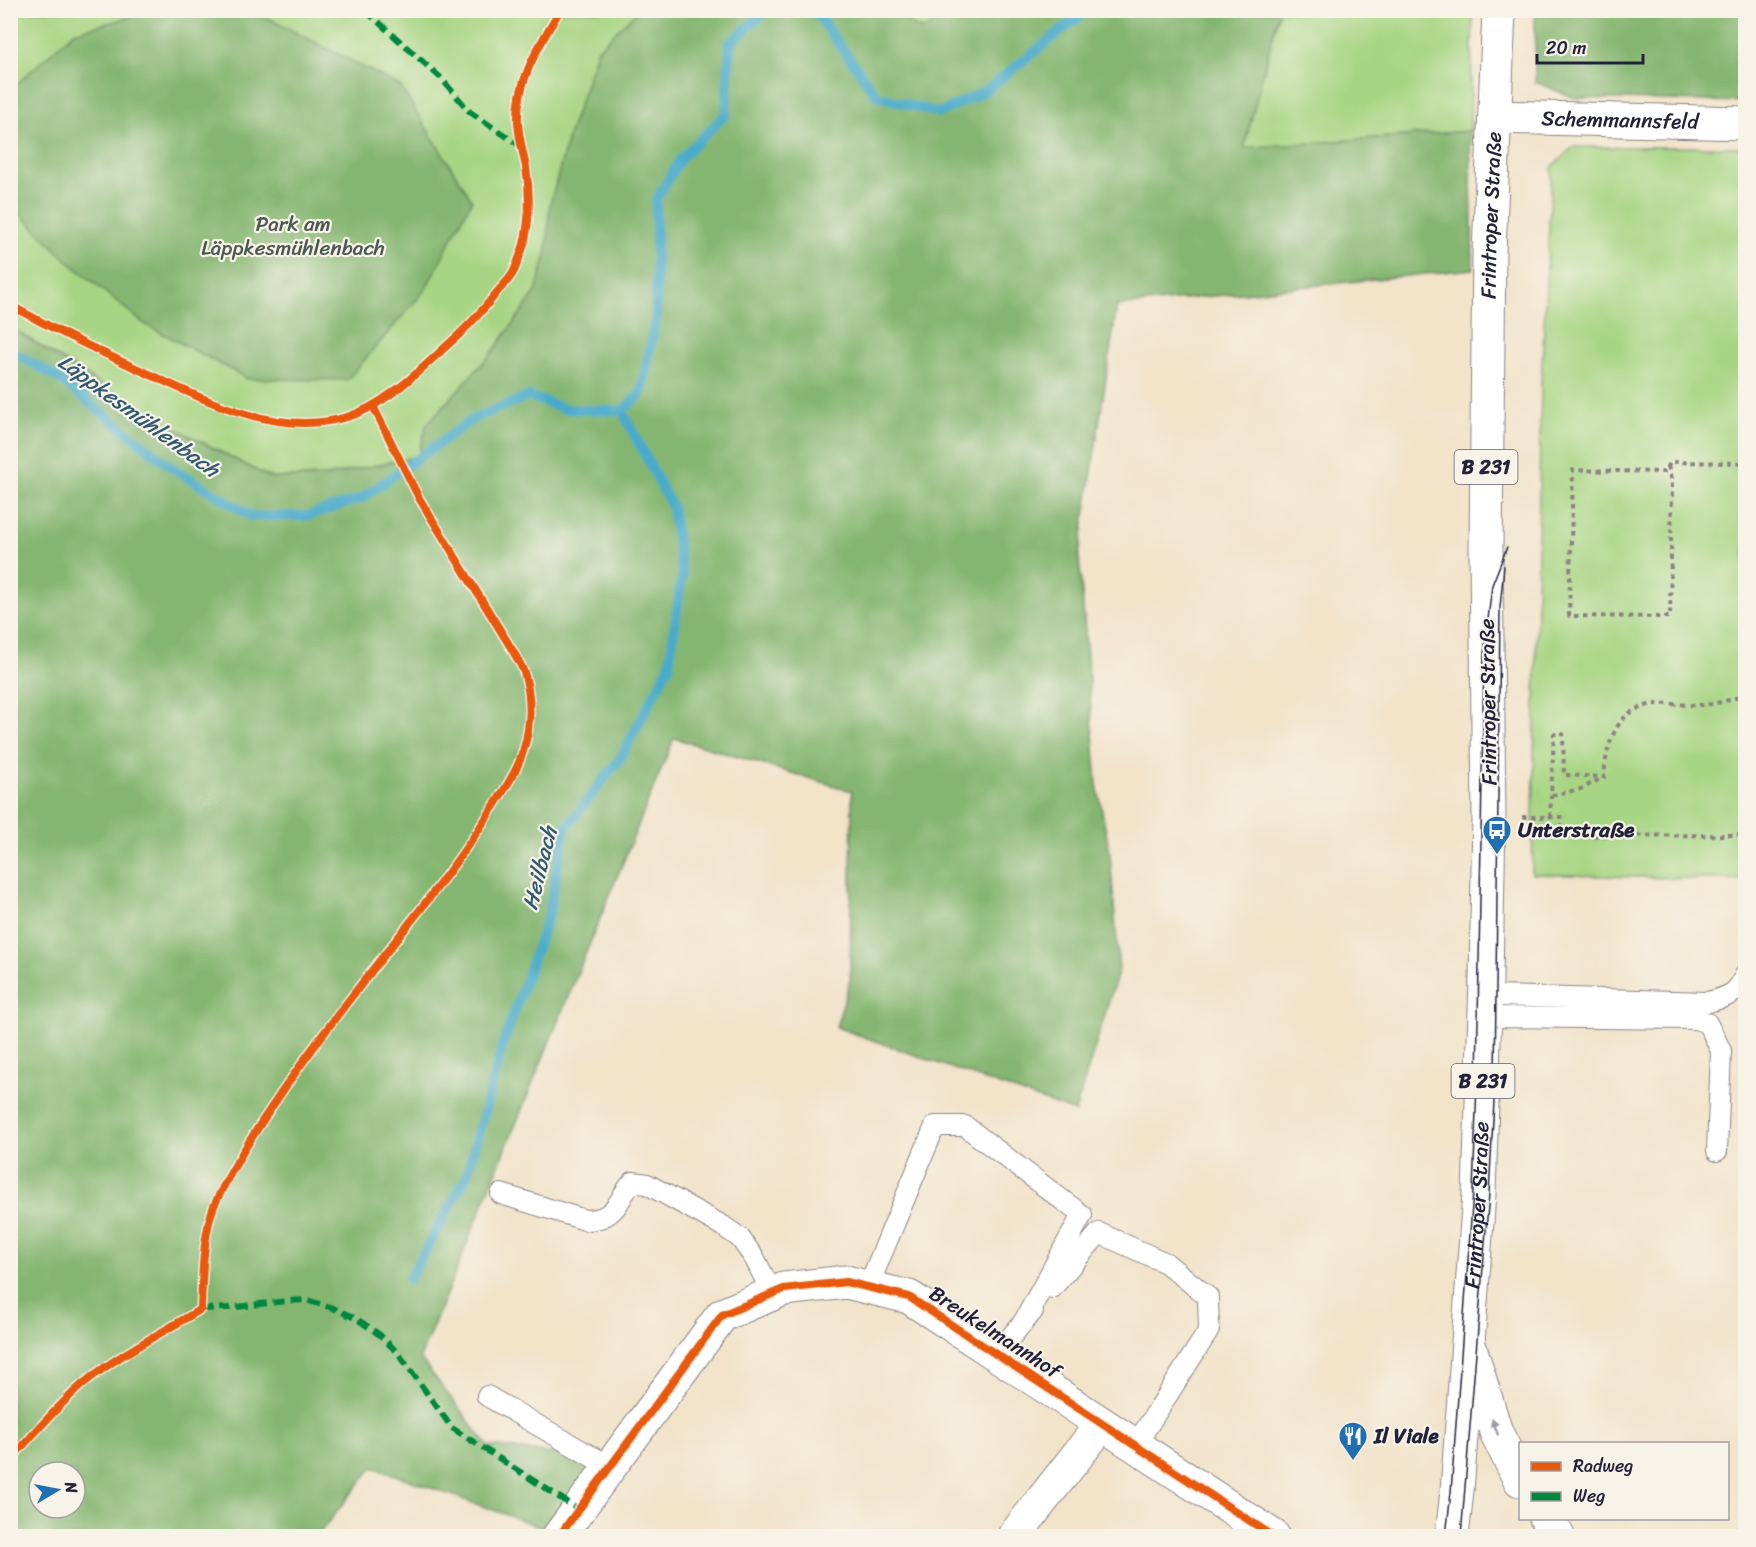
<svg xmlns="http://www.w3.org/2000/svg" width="1756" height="1547" font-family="Sriracha,sans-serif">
<rect width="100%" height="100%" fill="#f7f3e8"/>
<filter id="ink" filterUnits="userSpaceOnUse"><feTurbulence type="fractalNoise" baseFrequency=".0167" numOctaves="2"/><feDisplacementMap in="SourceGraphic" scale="12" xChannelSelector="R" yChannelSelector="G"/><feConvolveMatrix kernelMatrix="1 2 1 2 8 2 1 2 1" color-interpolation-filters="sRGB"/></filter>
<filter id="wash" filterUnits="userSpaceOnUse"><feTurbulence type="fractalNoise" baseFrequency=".008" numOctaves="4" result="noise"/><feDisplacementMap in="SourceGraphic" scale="24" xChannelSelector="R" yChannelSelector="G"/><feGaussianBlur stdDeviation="1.35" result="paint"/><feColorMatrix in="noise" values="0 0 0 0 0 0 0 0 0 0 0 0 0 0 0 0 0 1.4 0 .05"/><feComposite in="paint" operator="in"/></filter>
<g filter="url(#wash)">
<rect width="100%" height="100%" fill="#f2e3c9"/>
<g fill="#a7d583" stroke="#647c5f" stroke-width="1.5">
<polygon points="10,11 637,11 598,49 569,134 550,205 547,251 536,292 492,353 427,424 418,456 327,476 271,478 138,409 11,327"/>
<polygon points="891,11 963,11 921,30"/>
<polygon points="1279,11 1473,11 1470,131 1243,148"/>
<polygon points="1573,147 1745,147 1745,880 1532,874 1541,385 1552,167"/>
</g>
<g fill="#85b671" stroke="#546c56" stroke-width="1.5" fill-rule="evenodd">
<path d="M963,10l316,1 -35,137 226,-17 3,138 -356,37 -38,250 18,228 13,69 9,116 -44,143 -239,-85 14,-47 2,-189 -178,-53 -254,620 68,88 119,14 -50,73 -184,-66 -56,69h-306l-1,-1209 128,82 133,69 56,-2 91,-20 9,-32 65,-71 44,-61 11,-41 3,-46 19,-71 29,-85 39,-38h254l30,19zM39,1472h36v36h-36z"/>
<polygon points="242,11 254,11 400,86 472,200 425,290 347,380 248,379 143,323 70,263 11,205 11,89 74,32 153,11"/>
<polygon points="1535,11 1745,11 1745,102 1574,98 1536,82 1535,83"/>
</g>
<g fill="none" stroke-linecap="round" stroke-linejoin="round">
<g stroke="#4aabc9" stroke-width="10">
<polyline points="807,10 817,14 877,96 939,113 985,91 1087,10"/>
<polyline points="10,350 61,380 171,467 251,516 307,516 362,498 473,419 528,396 566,409 622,411 641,393 656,318 656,200 681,158 726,114 730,43 767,10"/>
<polyline points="409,1279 466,1178 502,1047 549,913 564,830 621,757 669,666 682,574 672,507 622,411"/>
</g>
</g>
</g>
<g filter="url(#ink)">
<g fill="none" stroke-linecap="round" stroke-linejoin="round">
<g stroke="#8a8282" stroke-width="22">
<g id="lane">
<path d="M1485,997l10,-1 213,6c20,-5 30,-8 38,-29"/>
<polyline points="1484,1017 1696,1019 1707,1023 1713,1034 1721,1051 1717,1151"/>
<path d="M501,1194l84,26c14,0 26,-4 34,-18 6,-9 6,-12 14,-20l14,2 76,42 17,12 15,21 17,34"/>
<polyline points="868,1287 935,1126 965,1126 1082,1215 1024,1321"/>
<polyline points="1052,1288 1099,1233 1166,1263 1208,1297 1209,1330 1135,1446"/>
<polyline points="996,1354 1033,1311"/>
<polyline points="487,1396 610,1467"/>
<polyline points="1745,1536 1746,1536"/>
</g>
</g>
<g stroke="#8a8282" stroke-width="35">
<g id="street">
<path id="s1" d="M1496,117l250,6"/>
<polyline points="559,1536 722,1315 784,1289 846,1282 909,1297 1273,1536"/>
<polyline points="1014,1536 1102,1424"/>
</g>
</g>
<g stroke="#8a8282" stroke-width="35">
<g id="secondary">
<polyline points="1469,1344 1496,1432 1520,1480"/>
<polyline points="1546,1518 1558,1536"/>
</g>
</g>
<g stroke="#8a8282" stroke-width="35">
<g id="primary">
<path id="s2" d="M1452,1536l5,-45 22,-297 7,-215 3,-163 -3,-264 1,-125 2,-174 10,-243"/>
</g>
</g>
<g stroke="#8a8282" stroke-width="4" stroke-dasharray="4.5 4.5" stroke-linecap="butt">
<polyline points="1668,466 1672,483 1670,617 1569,616 1573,470 1664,472 1671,462 1746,463"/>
<polyline points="1552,795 1581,789 1602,778"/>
<polyline points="1522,817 1561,817 1561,836 1746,835"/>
<path d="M1550,817l4,-83h9l1,41 40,2c2,-27 9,-63 41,-71 18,-5 37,0 55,-1 15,0 31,-6 46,-10"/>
</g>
<use href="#lane" stroke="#fff" stroke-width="20"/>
<use href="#street" stroke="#fff" stroke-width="33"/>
<use href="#secondary" stroke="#fff" stroke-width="33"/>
<use href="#primary" stroke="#fff" stroke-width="33"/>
<g stroke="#22223b" stroke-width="1.5">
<polyline points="1446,1536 1451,1492 1473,1192 1477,1083 1484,654 1492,585 1507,547"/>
<polyline points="1461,1536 1489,1194 1495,1083 1500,608 1504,566"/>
</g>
<g stroke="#00873e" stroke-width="6" stroke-dasharray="12 6" stroke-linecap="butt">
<polyline points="365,10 441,78 470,112 521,146"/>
<polyline points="201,1309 228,1308 286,1301 306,1300 333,1308 357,1319 380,1335 399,1354 452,1428 579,1510"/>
</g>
<g stroke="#f7f3e8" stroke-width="11">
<g id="cycleway">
<path d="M10,305c43,24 86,45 130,65 63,29 136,68 207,47 35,-10 69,-43 95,-67 21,-18 40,-38 56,-59 5,-6 11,-11 15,-18 4,-8 8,-20 11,-29 6,-25 6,-52 2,-77 -3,-14 -7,-29 -8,-44 -2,-43 21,-77 42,-113"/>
<path d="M10,1460c24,-26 47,-54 74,-77 36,-29 78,-50 117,-74 1,-30 2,-76 13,-103 15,-34 35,-65 55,-95 45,-68 96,-132 147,-196 25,-32 50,-65 72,-100 11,-17 24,-35 32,-55 10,-26 13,-57 5,-84 -2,-9 -8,-17 -12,-25l-94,-153 -46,-92"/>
<polyline points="559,1536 722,1315 784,1289 846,1282 909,1297 1273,1536"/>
</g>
</g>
<use href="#cycleway" stroke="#e8590c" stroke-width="8"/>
</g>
<defs><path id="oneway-solid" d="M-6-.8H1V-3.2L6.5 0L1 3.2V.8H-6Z" transform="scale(1.5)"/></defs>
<use fill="#9c9ca7" href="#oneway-solid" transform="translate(1495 1427) rotate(-110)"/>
</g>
<defs>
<g id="bus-pin" transform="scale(1.5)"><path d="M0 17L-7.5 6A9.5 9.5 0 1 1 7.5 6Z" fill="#1f6fb2" stroke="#f7f3e8"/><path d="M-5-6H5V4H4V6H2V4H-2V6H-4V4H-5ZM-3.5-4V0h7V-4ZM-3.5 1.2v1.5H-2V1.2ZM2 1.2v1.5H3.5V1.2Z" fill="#fff"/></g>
<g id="restaurant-pin" transform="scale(1.5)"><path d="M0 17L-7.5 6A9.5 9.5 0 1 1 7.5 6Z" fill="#1f6fb2" stroke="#f7f3e8"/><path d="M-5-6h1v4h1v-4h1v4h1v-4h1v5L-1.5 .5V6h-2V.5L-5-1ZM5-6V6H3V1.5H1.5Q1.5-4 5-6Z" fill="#fff"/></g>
</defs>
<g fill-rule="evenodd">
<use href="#bus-pin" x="1497" y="830"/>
<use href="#restaurant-pin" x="1353" y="1436"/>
</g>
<g text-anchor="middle" stroke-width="4.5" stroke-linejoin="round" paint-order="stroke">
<g fill="#f7f3e8" stroke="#62616f" stroke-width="1.5">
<rect x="1454.5" y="450" width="63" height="34" rx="4.5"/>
<rect x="1451.5" y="1064" width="63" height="34" rx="4.5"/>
</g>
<g font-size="20" font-weight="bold" fill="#22223b">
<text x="1486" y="474">B 231</text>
<text x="1483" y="1088">B 231</text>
</g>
<g font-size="21" fill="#22223b" stroke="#f7f3e8">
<text dy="7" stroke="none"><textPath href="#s1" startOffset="124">Schemmannsfeld</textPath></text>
<text dy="7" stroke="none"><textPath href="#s2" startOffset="1322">Frintroper Straße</textPath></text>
<text transform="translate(1488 702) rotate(-91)" y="7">Frintroper Straße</text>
<text dy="7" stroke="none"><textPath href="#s2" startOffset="332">Frintroper Straße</textPath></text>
<text transform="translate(995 1332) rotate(33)" y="7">Breukelmannhof</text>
</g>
<g font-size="21" fill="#4a5851" stroke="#f7f3e8">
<text x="293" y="231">Park am<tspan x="293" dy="24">Läppkesmühlenbach</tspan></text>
</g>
<g font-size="21" font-weight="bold" fill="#22223b" stroke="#f7f3e8" text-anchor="start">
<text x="1518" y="837">Unterstraße</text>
<text x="1374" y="1443">Il Viale</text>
</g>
<g font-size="22" font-style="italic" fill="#325974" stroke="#f7f3e8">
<text transform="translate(139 415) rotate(36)" y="8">Läppkesmühlenbach</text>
<text transform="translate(539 868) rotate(-76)" y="8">Heilbach</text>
</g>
</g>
<rect width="1756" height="1547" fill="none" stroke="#f7f3e8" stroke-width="36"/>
<rect x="1519" y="1442" width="210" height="78" fill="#f7f3e8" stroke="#a29fa3" stroke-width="1.5"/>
<rect x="1531" y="1462" width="30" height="9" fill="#e8590c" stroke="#a29fa3" stroke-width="1.5"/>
<text x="1573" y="1472" font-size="18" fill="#22223b">Radweg</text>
<rect x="1531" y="1492" width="30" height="9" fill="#00873e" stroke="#a29fa3" stroke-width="1.5"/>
<text x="1573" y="1502" font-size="18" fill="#22223b">Weg</text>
<g transform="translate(57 1490) rotate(80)"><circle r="28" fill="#f7f3e8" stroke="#a29fa3" stroke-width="1.5"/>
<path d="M0-4.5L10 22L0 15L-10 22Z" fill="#1f6fb2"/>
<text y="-9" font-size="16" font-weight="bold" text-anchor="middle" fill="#22223b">N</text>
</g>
<path d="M1537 54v9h106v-9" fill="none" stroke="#22223b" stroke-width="3"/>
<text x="1546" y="54" font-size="18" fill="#22223b" stroke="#f7f3e8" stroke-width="4.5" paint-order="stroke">20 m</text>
</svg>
